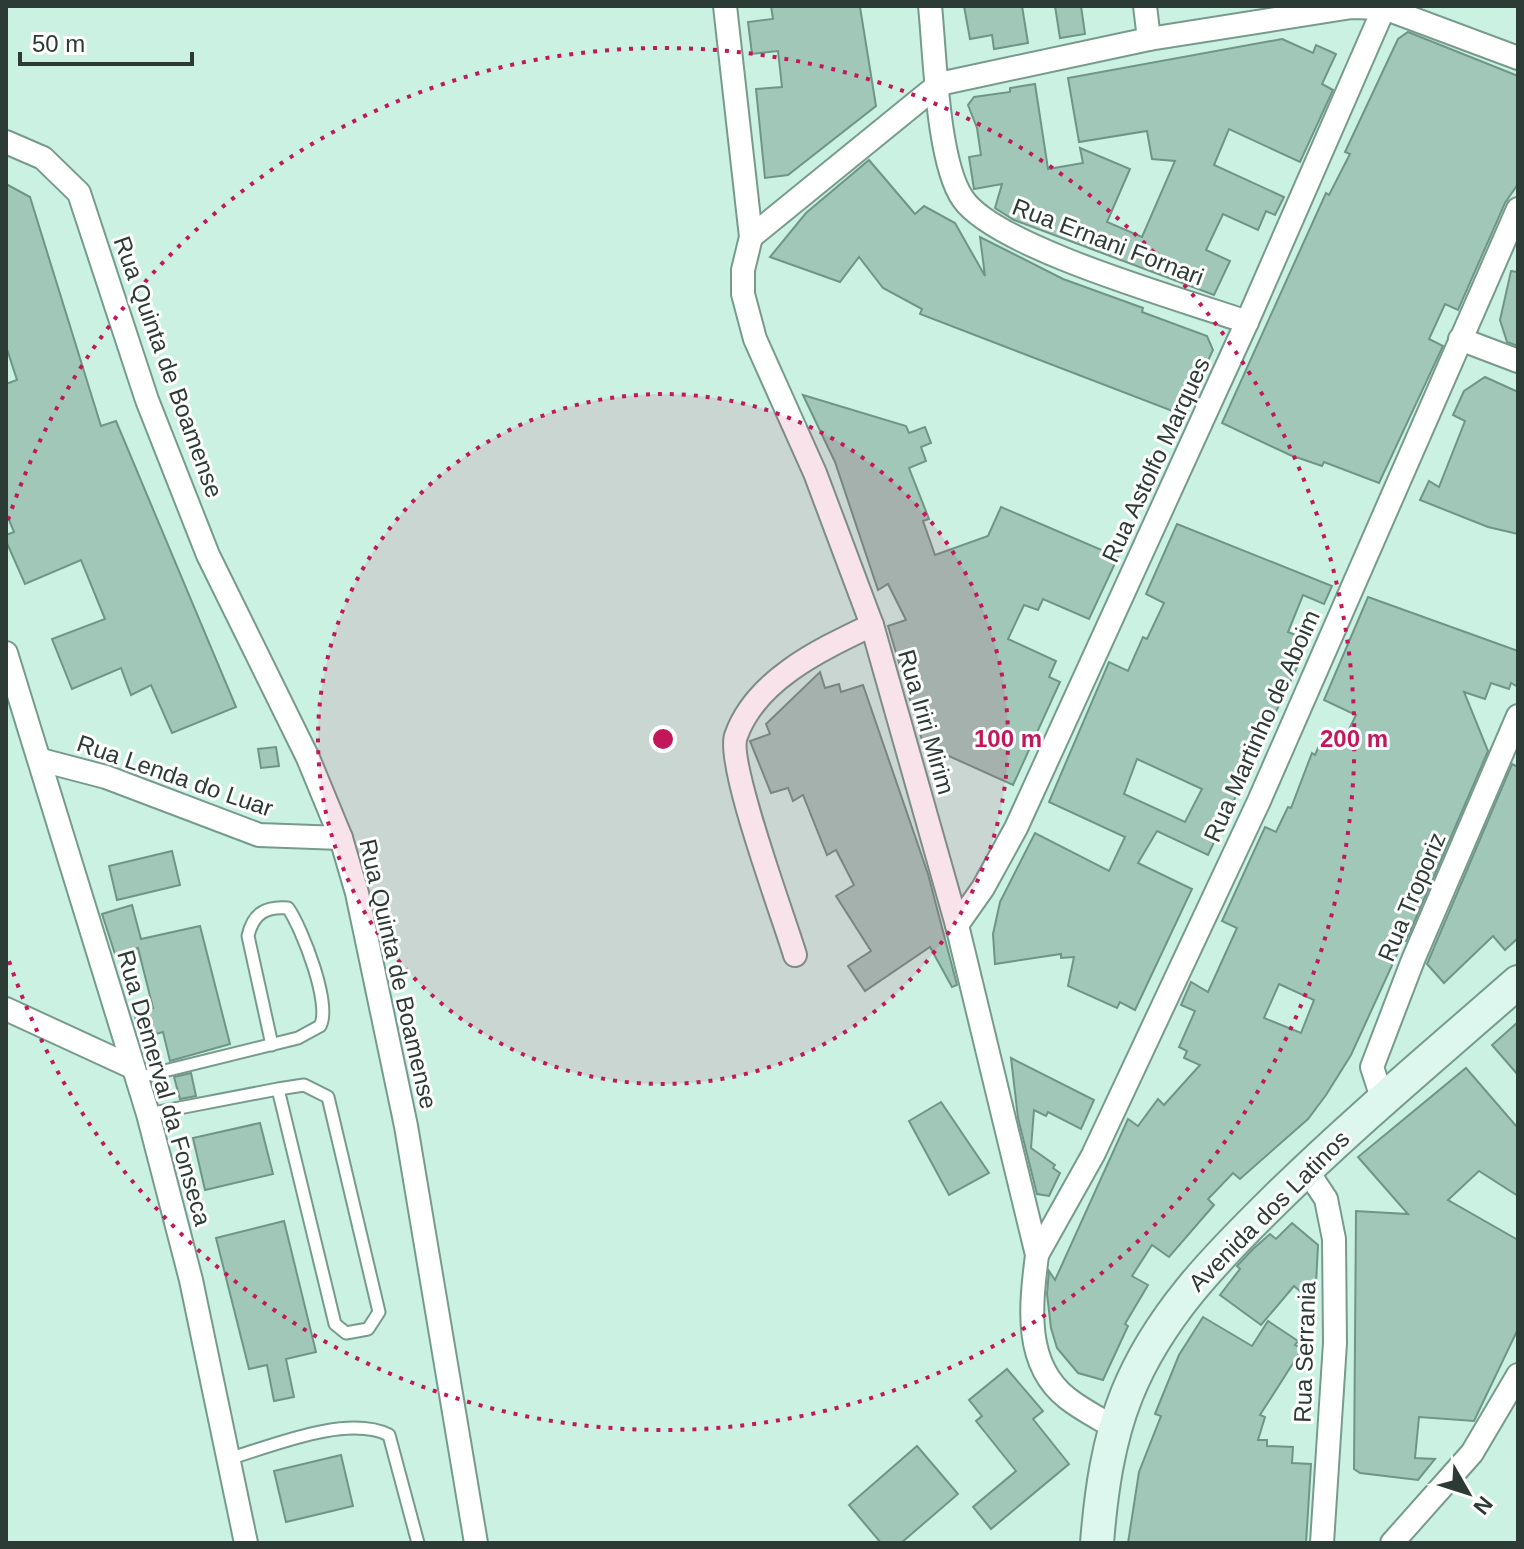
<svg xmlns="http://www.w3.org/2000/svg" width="1524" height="1549" font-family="Helvetica,sans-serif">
<rect width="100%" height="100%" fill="#caf1e2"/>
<g fill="#a1c7b9" stroke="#6f9587" stroke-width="2" fill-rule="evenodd">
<polygon points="771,6 860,7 876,106 788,175 765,178 756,89 782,87 778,51 752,54 748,22 773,19"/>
<polygon points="964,6 1022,6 1028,43 994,49 992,35 970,39"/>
<polygon points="1055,6 1081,6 1085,34 1060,38"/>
<polygon points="1408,32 1518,76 1518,184 1505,203 1458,310 1445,304 1429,339 1443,346 1379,483 1324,462 1322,466 1290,455 1222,423 1326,193 1329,195 1350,154 1345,152 1398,39"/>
<polygon points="1282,39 1313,53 1316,45 1336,54 1322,84 1333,90 1300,162 1229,129 1214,165 1284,197 1275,215 1266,211 1258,230 1223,214 1206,250 1230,261 1214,295 1014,220 995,208 1002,184 974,189 969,157 981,155 977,128 968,105 974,97 1010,92 1010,88 1035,84 1048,169 1083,163 1080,148 1130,169 1107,222 1142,237 1175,161 1152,159 1147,131 1079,142 1068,78"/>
<polygon points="869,160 915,214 924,206 955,223 985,276 980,237 1063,279 1143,308 1142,312 1207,336 1213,350 1192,395 1183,392 1175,412 920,314 922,309 883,288 859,257 840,282 770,257 806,213"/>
<polygon points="6,184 30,197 101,426 116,421 236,707 172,733 151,685 131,695 121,668 72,689 52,639 105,619 81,560 25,584 6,541 6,535 14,532 6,513 6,384 17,380 6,346"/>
<polygon points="1511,271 1518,272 1518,346 1507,342 1500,320"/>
<polygon points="1485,377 1518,392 1518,534 1488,527 1420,500 1429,481 1439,487 1465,421 1453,415 1464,391"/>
<polygon points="803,395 906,426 909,433 925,427 931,443 921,447 926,461 909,468 929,519 923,521 935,555 988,536 1001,507 1118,557 1089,619 1043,599 1038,610 1024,605 1008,639 1056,661 1049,677 1060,682 1013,785 940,752 931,770 888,626 906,620 888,584 878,590 835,462"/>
<path d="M1177,524l155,62 -8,18 -21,-9 -15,37 19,8 -8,23 -91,192 -51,-24 -19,32 54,26 -57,121 -15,-8 -3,6 -49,-22 6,-29 -13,1v-4l-66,10 -2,-30 7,-32 35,-69 74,38 16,-34 -76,-35 60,-140 19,9 15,-34 4,2 17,-36 -18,-9zM1137,759l65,30 -17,33 -61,-28z"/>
<path d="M1368,597l150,54v36l-7,-4 -2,6 -18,-6 -6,16 -21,-7 24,59 -82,190 -2,-2 -53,116 -25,40 -18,24 -68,60 -7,-6 -25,26 6,6 -45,52 -17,-12 -20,31 16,9 -23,39 3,2 -25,54 -25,-7 -21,-25 -6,-20 -4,-34 2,-23 6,9 73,-161 10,7 20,-27 6,6 36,-40 -16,-7 3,-7 -8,-4 16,-36 -14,-6 10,-23 17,10 29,-64 -15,-7 43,-94 11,5 12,-25 3,1 21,-55 3,2 7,-16 18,9 16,-33 -32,-15zM1279,984l35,16 -13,33 -37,-15z"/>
<polygon points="820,672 825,688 839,684 841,692 863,685 928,874 957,985 952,987 930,947 865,991 848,966 871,951 836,896 854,885 836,850 827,855 803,795 793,801 788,788 771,793 750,741 770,734 766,724"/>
<polygon points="276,747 279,766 261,768 258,749"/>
<polygon points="1512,764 1518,767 1518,938 1505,950 1493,936 1444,983 1427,964"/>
<polygon points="172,851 180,885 117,900 109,866"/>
<polygon points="132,905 141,939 200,926 230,1044 170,1061 163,1032 141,1038 134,1013 153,1008 138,948 115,954 102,914"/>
<polygon points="1518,1022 1518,1075 1492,1045"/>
<polygon points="1011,1058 1094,1100 1081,1129 1048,1112 1046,1116 1034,1110 1031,1148 1055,1165 1053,1168 1060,1173 1049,1196 1037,1194 1018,1118"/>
<polygon points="1466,1068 1518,1128 1518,1196 1479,1171 1448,1200 1518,1240 1518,1329 1474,1421 1419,1417 1415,1458 1435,1459 1418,1480 1360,1473 1354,1469 1356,1211 1408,1214 1358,1157"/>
<polygon points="191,1073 196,1096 180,1099 174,1077"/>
<polygon points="941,1102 989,1173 949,1195 909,1121"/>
<polygon points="260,1123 273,1174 205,1190 193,1138"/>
<polygon points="284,1221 316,1352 286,1359 294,1397 274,1401 267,1365 249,1369 216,1238"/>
<polygon points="1292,1223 1318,1245 1315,1304 1294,1286 1261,1325 1220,1295 1240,1269 1237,1266 1253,1249 1270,1234 1276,1239"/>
<polygon points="1203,1317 1252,1346 1268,1321 1298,1341 1295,1345 1302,1349 1260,1415 1265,1417 1258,1440 1267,1440 1267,1446 1293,1447 1292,1463 1311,1464 1306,1543 1128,1543 1139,1472 1161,1416 1155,1414 1179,1355"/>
<polygon points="1007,1369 1043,1411 1033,1419 1069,1464 991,1529 973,1507 1016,1471 976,1421 982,1416 969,1400"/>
<polygon points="917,1446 958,1494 901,1543 881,1543 849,1505"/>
<polygon points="341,1455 353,1506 286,1522 274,1471"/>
</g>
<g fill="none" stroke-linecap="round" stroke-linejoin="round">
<g stroke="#769b8d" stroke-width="15">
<g id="lane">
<path d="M136,1078l162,-40 22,-12c12,-21 -18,-98 -32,-118 -23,-2 -35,6 -40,28l24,109"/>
<polyline points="148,1114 278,1089 335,1324 346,1333 368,1329 379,1312 328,1097 304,1085 278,1089"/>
<path d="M228,1459c44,-13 119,-45 161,-24l29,108"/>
</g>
</g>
<g stroke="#769b8d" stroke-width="26">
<g id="street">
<path d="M725,6l26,231 -8,33v24l12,45 60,134 57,152 85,300 80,330c-6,49 -14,108 30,143 15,12 32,20 48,30"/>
<path d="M930,6c5,47 7,156 33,193 34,49 221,101 284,123"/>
<polyline points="1145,6 1149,39"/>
<polyline points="6,142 43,158 79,193 147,400 208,555 308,758 341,838 357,893 406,1126 476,1543"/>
<polyline points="751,237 939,84 1149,39 1352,7 1384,8 1518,58"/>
<polyline points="1460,339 1518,361"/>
<polyline points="6,653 148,1114 191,1280 246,1543"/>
<polyline points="41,760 106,777 259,835 341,838"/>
<polyline points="957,925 983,888 1016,828 1247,322 1384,8"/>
<path d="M795,955c-11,-37 -69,-192 -59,-219 20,-57 86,-87 136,-111"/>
<polyline points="6,1009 132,1067"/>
<polyline points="1383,1101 1372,1067 1413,960 1518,716"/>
<polyline points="1306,1169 1326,1199 1334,1239 1335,1343 1322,1543"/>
<polyline points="1037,1255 1093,1155 1259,801 1518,209"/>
<polyline points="1392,1543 1472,1453 1518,1375"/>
</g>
</g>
<g stroke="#769b8d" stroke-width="36">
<path id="secondary" d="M1097,1543c4,-50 11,-102 30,-149 31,-77 88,-135 146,-192 78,-77 163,-148 245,-220"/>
</g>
<use href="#lane" stroke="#fff" stroke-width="11"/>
<use href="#street" stroke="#fff" stroke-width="22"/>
<use href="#secondary" stroke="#def7ee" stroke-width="32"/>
</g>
<circle cx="663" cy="739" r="345" fill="#c2185b" fill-opacity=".12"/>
<g fill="none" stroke="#c2185b" stroke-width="4" stroke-dasharray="4 8">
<circle cx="663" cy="739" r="345"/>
<path d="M8 520A691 691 0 1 1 8 958"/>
</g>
<g text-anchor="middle" stroke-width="6" stroke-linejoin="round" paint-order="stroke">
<g font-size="24" fill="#2c3b36" stroke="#fff">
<text transform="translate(1108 242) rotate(21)" y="8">Rua Ernani Fornari</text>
<text transform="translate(168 367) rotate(70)" y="8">Rua Quinta de Boamense</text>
<text transform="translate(1156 460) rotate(-65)" y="8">Rua Astolfo Marques</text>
<text transform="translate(926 722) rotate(74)" y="8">Rua Iriri Mirim</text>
<text transform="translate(1262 726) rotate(-66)" y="8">Rua Martinho de Aboim</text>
<text transform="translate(175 776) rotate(19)" y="8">Rua Lenda do Luar</text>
<text transform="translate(1412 897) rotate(-67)" y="8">Rua Troporiz</text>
<text transform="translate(398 974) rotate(77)" y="8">Rua Quinta de Boamense</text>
<text transform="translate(164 1088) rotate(74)" y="8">Rua Demerval da Fonseca</text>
<text transform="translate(1269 1211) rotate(-45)" y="8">Avenida dos Latinos</text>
<text transform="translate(1305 1352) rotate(-88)" y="8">Rua Serrania</text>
</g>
</g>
<circle cx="663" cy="739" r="12" fill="#c2185b" stroke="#fff" stroke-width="4"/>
<g font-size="24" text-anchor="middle" font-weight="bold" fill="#c2185b" stroke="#fff" stroke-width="6" stroke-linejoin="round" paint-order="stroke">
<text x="1008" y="747">100 m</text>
<text x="1354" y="747">200 m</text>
</g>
<rect width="1524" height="1549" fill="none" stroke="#2c3b36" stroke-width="16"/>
<g transform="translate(1468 1493) rotate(129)" stroke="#ffffff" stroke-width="6" paint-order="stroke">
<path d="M0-6L14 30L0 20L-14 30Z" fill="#2c3b36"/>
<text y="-12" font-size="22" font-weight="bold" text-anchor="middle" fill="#2c3b36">N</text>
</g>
<path d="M20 52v12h172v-12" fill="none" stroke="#2c3b36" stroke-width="4"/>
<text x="32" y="52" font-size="24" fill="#2c3b36" stroke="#ffffff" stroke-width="6" paint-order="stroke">50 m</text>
</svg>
